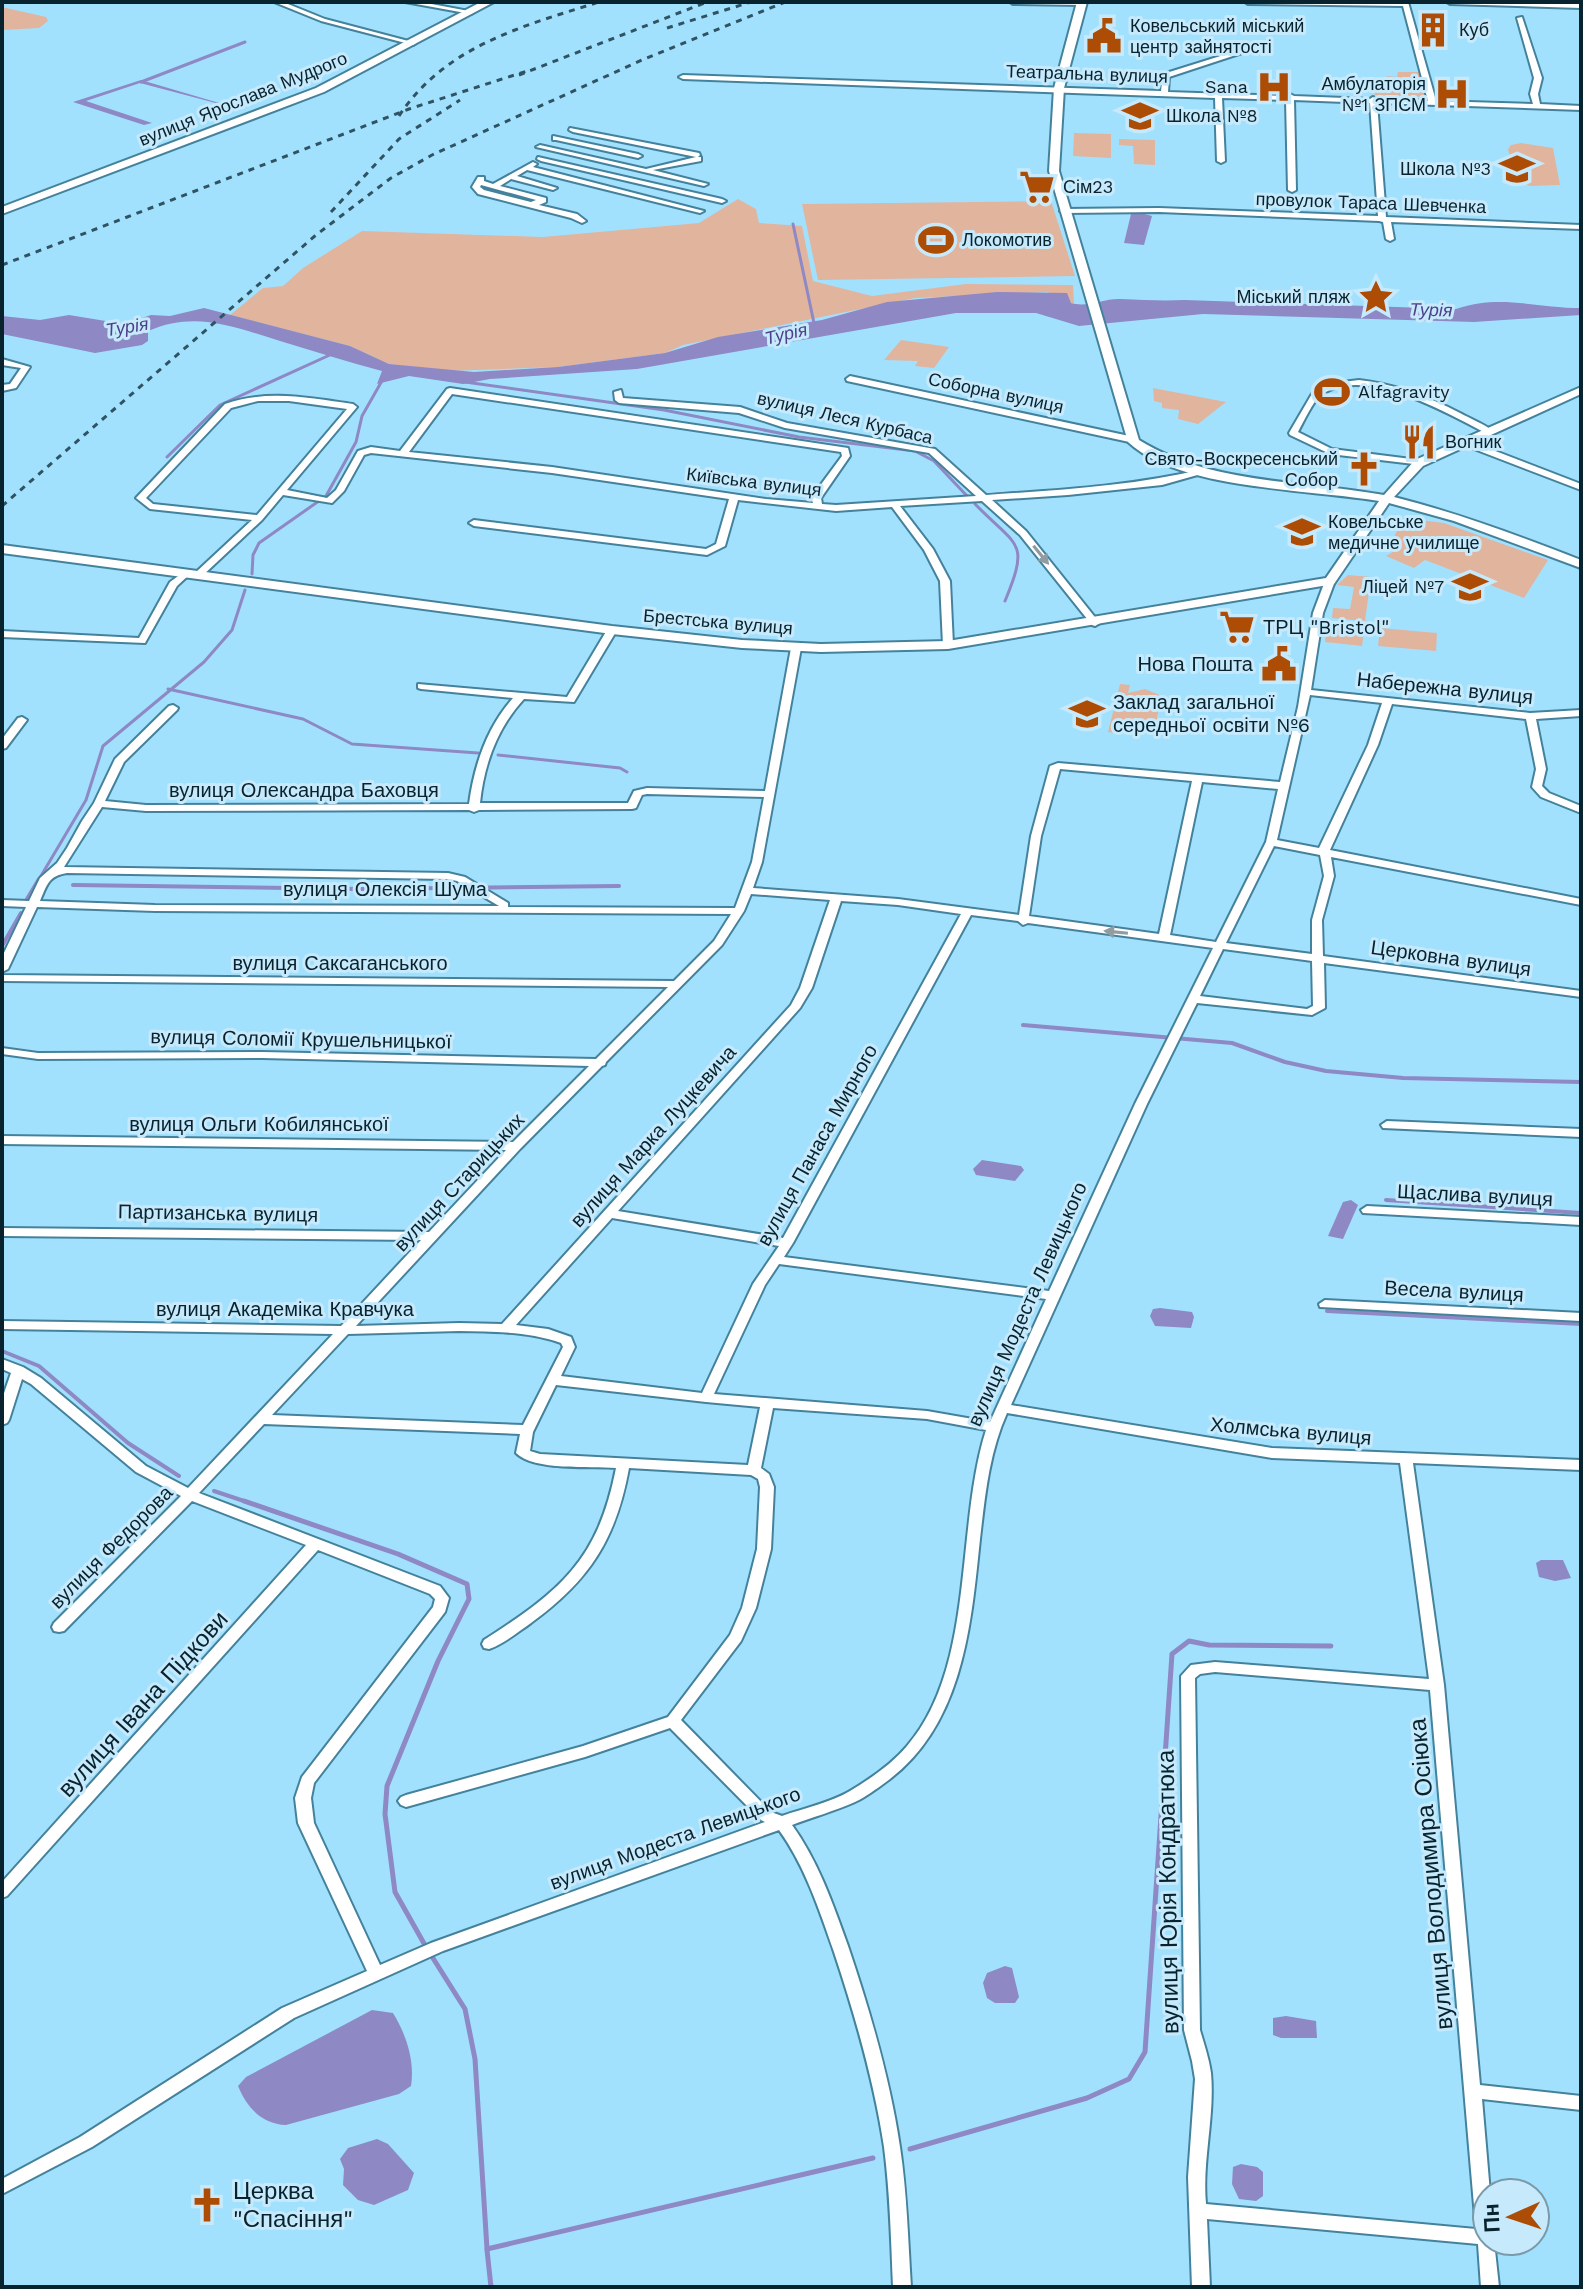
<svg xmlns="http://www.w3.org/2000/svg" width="1583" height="2289" font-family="'Work Sans',sans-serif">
<rect width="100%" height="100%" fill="#a2e1fe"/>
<g fill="#e1b49e">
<polygon points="2,7 46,17 48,21 39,28 2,30"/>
<polygon points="1398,72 1419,72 1426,97 1374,95 1387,76 1397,77"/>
<polygon points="1074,133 1111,134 1111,158 1073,156"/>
<polygon points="1119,139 1155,140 1155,165 1134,164 1133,146 1119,145"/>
<polygon points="1521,143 1553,148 1560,185 1530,186 1515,179 1508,149 1511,145"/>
<polygon points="738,199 756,209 759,223 802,226 813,281 872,296 966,284 1073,285 1074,304 1047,292 915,298 683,345 665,353 558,367 448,371 389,364 350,346 230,315 263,288 283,286 303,268 362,231 543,237 699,223"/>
<polygon points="1051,201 1075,276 818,280 802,204"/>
<polygon points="901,340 949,347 934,368 915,366 918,361 884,360"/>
<polygon points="1153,388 1226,402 1198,424 1178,419 1179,410 1162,408 1162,403 1154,401"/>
<polygon points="1404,518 1444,523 1548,560 1524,598 1425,560 1414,568 1386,556 1396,550 1389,546"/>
<polygon points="1348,575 1371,577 1365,621 1332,618 1333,608 1350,609 1354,587 1337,585"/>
<polygon points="1334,622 1365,625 1362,646 1325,642 1327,627 1333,628"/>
<polygon points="1380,628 1437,633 1436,651 1378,646"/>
<polygon points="1120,684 1130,685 1128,693 1145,689 1162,696 1154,731 1134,734 1120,727 1118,733 1108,732"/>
</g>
<g fill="#8e88c5">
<polygon points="141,80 226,105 227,106 140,83 86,101 152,123 144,125 73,102"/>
<polygon points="1137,212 1152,216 1144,245 1124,243 1131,214"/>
<path d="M997,292l70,1 4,10c17,5 33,-5 50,-4 23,1 41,2 64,1l271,9c44,-15 80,-1 125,-1v7l-107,7 -271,-8 -124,12 -43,-13h-80l-319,56 -147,10 -27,5 -54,-8 -32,8 5,-13c-34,-9 -68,-20 -102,-30 -46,-14 -84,-31 -132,-10v10l-6,4 -47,8 -93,-19v-18l38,4 29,-5 55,9 27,-9 19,1 34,-8 146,38 39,18 85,8 84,-5 107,-14 53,-16 104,-17 65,-18z"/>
<polygon points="982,1160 1021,1166 1024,1170 1015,1181 976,1175 973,1169"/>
<polygon points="1351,1200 1358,1205 1343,1239 1328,1236 1343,1202"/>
<polygon points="1160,1308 1192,1312 1194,1317 1191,1328 1155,1326 1150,1316 1153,1309"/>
<polygon points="1541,1560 1563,1560 1571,1578 1555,1581 1539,1577 1536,1563"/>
<polygon points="1005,1966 1012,1968 1019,1997 1015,2003 995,2003 987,1998 983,1983 987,1973"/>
<path d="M372,2010l21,3c13,21 22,48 18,73l-12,8 -113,31c-24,-1 -39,-17 -48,-39l8,-9z"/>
<polygon points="1286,2016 1316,2021 1317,2038 1281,2038 1273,2035 1273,2018"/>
<polygon points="377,2139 388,2144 414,2173 408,2190 374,2205 358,2200 343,2185 344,2169 340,2159 348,2148"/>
<polygon points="1241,2164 1257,2167 1263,2172 1263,2196 1256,2201 1239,2199 1232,2184 1233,2167"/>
</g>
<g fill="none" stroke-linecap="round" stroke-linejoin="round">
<g stroke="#8e88c5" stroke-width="3">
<polyline points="141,82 245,42"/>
<polyline points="793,224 814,323"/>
<polyline points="465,382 664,410 799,437 915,451 934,461 967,496"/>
<polyline points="167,457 220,405 332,354"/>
<path d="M975,504c43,44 55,36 30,97"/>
<polyline points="252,574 253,555 259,543 326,496 356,442 362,416 383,379"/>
<polyline points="168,689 303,719 352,744 478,753"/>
<polyline points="498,755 620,768 627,772"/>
<polyline points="38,881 86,800 103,746 204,662 232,630 245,590"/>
</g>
<g stroke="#8e88c5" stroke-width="4">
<polyline points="73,885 360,889 619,886"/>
<polyline points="27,899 39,879"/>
<polyline points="2,946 21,913"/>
<polyline points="1023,1025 1232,1043 1285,1062 1326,1071 1403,1078 1581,1082"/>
<polyline points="1386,1200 1581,1213"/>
<polyline points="1327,1311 1581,1324"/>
<polyline points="2,1351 39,1366 128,1443 179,1476"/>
<polyline points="214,1491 250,1503"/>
</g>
<g stroke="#8e88c5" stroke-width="5">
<polyline points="244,1501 398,1554 467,1584 469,1599 438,1661 387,1786 385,1814 395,1892 426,1947"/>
<polyline points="431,1955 465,2009 475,2059 487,2249 873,2158"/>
<polyline points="910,2149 1087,2098 1129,2079 1145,2052 1172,1654 1189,1641 1209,1645 1331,1646"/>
<polyline points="487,2250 491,2287"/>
</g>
<g stroke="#44829c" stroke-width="4">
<g id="minor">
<polygon points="274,2 283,2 325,19 416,43 413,45 321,21"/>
<polygon points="405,2 421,2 474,12 471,14"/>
<polygon points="1010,2 1085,2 1085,3 1082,5 1013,4"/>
<polygon points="1245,2 1408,2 1436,101 1533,104 1530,94 1534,78 1517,18 1522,17 1542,78 1538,94 1540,104 1581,106 1581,110 1377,103 1386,217 1581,225 1581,229 1391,222 1394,239 1390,241 1386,239 1383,222 1379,221 1159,212 1064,213 1060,211 1064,209 1159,208 1378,216 1370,103 1294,100 1296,190 1292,192 1288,190 1286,100 1222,98 1225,161 1221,163 1217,161 1215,98 683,79 679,77 683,75 1161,91 1163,74 1246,48 1248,49 1248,51 1169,77 1168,92 1287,96 1290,94 1294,96 1370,99 1373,97 1376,99 1428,101 1403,6 1248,4"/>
<polygon points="1447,2 1581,4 1581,8 1450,4"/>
<polygon points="570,128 699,153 700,155 698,157 701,157 701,161 653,170 708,184 704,186 536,147 540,145 646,169 696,157 573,132 569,130"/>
<polygon points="553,136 638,154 642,156 638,158 556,140 553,140"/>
<polygon points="538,157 722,199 726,201 722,203 541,161 537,159"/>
<path d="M533,162l4,2 -4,3 171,44 -4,2 -173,-43 -10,6 40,12 -4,2 -42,-11 -11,7 46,12v4l-7,3 38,9 9,7 -4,2 -11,-5 -93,-24 -6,-7 6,-10h6v4l9,3zM481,185l55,15 -5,2 -47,-12 -4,-3z"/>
<polygon points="2,359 30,367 16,388 2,391 2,385 10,384 21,368 2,365"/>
<polygon points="850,376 1134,437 1138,440 1134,443 847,381 846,379"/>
<path d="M1359,380c36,4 68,16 101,33 11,6 24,11 33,18l-7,2c-40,-20 -122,-69 -165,-38 -8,6 -18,28 -23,37l34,17 87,11 3,1v4l-92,-11 -40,-19 -1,-2 24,-41 21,-9z"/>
<path d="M450,388l398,60 2,8 -29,42 1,6 14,1 140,-9 -47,-43 -144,-25 -46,-15 -120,-10 -4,-3 -1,-8 7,-2 2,8 117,9 47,16 148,26 51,46c73,-5 147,-9 218,-26l4,3 -46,13 -94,10 -76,5 34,31 72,90 2,2 -5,3 -3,-1 -72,-90 -38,-34 -82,5 33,43 17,32 3,64 -5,3 -5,-3 -3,-64 -16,-31 -32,-43 -56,4 -98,-11 -13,46 -18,9 -233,-29 -5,-3 5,-3 232,29 10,-5 13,-45 -177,-26 -181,-20 -7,2 -20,36 -12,12 -49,-8 -21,25 -61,57 -3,1 -5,-3 2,-2 57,-53 -102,-11 -14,-11 89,-94c43,-15 84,-6 128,0l4,3 -70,83 40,8 9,-8 22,-39 13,-4 29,4 47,-62zM452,394l389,58 1,4 -31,42 2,5 -47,-4 -214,-32 -143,-15zM258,401h31l58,8 -90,106 -104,-11 -7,-6 85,-90z"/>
<polygon points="1464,439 1581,484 1581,490 1461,444 1460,442"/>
<polygon points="185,571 190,574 177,586 145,643 2,637 2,631 139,638 170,582"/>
<path d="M1330,578l5,3 -12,32 -12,77 219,23 51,-3v6l-45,3 10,50 -4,17 7,7 32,13v7l-40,-16 -9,-10 4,-18 -10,-50 -134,-15 -14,41 -48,105 251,49v6l-250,-48 3,19 -12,44 1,36 258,35v6l-257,-34 1,45 -13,7 -115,-12 -50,101 -136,301 261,43 309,12v10l-168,-7 31,222 36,400 101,11v14l-99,-11 8,94h-3v48h7l5,46h-18l-3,-43 -271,-25 3,68h-18l-4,-110 7,-98 -3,-18 -8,-31 -3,-354 10,-11 24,-3 214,17 -29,-216 -128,-5 -265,-45c-18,40 -22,83 -27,126 -9,87 -17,187 -94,243 -10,7 -20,15 -31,20 -20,9 -42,15 -63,23 26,36 41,79 56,121 22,65 42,133 52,201 7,46 8,93 11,140h-18c-2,-47 -3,-94 -9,-140 -10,-66 -29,-132 -50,-195 -15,-43 -29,-86 -55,-122l-336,121 -149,67 -202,129 -90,47v-15l78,-42 202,-129 85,-37 -69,-148 -3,-25 7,-21 131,-170 2,-8 -5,-5 -112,-44 -311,346 -5,2v-16l304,-337 -114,-44 -128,130 -5,1 -5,-1 -2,-4 2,-4 127,-127 -45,-24 -105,-88 -9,-5 -13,41 -2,3 -5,2v-26l9,-26 -9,-4v-10l21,8 18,11 105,88 42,22 145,-154 -331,-5v-8l339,5 80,-86 -419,-4v-8l427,4 77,-82 -504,-6v-8l511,6 76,-76 -327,-8 -224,1 -36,-5v-6l36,5 224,-1 334,7 72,-72 -666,-6v-6l672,6 40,-40 17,-27 -576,-3 -118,-4 -29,62 -6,3v-15l24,-50 -24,-1v-6l27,1 11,-23 17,-15 10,-15 15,-27 12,-18 21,-44 54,-53 4,-1 5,3 -1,2 -53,52 -19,39 41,4 323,-1c5,-38 18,-77 44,-106l-92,-9 -3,-1v-4l149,13 40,-67 5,-3 5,3 -43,72 -50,-3c-27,29 -40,66 -44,104h148l6,-12 13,-3 118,3 26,-143 5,-3 5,3 -39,214 -9,26 145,11 121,16 12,-79 19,-70 8,-3 222,19 18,-75 15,-94 12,-32zM1310,695l72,8 -14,42 -49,103 -42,-8zM1060,769l132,12 -33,153 -130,-18 12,-80zM1202,782l76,7 -12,53 -50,100 -46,-7zM647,794l117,3 -12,65 -17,46 -227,-1v-4l-43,-26 -17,-4 -384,-6 38,-60 44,4 323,-1 5,2 5,-2 153,-1 4,-1 6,-13zM1274,846l46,9 4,21 -12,44v34l-86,-11zM67,873l381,6 9,2 42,25 -344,-1 -115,-4c7,-16 8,-25 27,-28zM751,894l79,6 -30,88 -9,17 -289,319 -43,-1 -103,3 164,-177 82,-83 3,-1 1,-3 116,-117 22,-34zM841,901l57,4 63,9 -178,324 -165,-27 182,-203 12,-20zM971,915l47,6 5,4 5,-2 185,25 -78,156 -86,187 -265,-34 9,-14zM1223,949l89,12 1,45 -6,3 -107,-13zM612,1218l167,28 -26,38 -51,109 -141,-17 14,-29 -4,-10 -23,-8 -32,-4zM779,1264l267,35 -56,123 -63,-11 -213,-17 51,-109zM459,1331c34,1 69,0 102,12l2,4 -40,78 -251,-10 76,-81zM556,1385l150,17 54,5 -12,58 -208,-11 -10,-3 3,-19zM773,1408l154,11 59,11c-31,97 -10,236 -79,316 -15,18 -37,33 -57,45 -20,12 -46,17 -68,25l-11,-4 -90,-92 60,-79 15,-33 15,-59 3,-62 -5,-13 -8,-6zM264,1424l256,10 -4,19c18,18 74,13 100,15 -18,93 -56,123 -132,172l-2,4 2,4 5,1c15,-5 29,-17 42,-26 59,-43 85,-84 98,-155l122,7 7,4 2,8 -3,62 -15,59 -12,27 -62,82 -85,29 -177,49 -5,2 -3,4 3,4 5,2 179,-50 85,-29 91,92 4,2 -334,121 -51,22 -66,-142 -3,-25 3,-15 131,-171 4,-14 -9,-12 -241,-93zM1215,1672l215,18 46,539 -270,-25c-4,-44 9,-87 5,-131 -2,-15 -7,-29 -11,-43l-5,-352 5,-4z"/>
<polygon points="22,717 27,720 6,748 2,749 2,739 18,718"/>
<polygon points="1387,1121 1581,1129 1581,1137 1383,1128 1381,1125"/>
<polygon points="1367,1206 1581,1217 1581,1225 1363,1213 1361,1210"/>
<polygon points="1325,1300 1581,1313 1581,1321 1320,1307 1319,1304"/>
</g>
</g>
<g stroke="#44829c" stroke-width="4">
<path id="major" d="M1077,2h10l-23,86 -5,83 80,269c73,45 163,40 245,55l31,-35 166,-73v7l-158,72 -29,31c64,16 126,39 187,63v8l-127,-47 -65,-18 -55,81 -386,65 -127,3 -79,-4 -130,-14 -610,-81v-8l610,81 130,14 79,4 127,-3 378,-63 53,-77c-69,-12 -200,-11 -251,-59l-79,-271 5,-83z"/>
</g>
<g stroke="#44829c" stroke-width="4">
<polygon id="highway" points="481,2 494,2 324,92 2,214 2,207 316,88"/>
</g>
<use href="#minor" fill="#fff" fill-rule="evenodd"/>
<use href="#major" fill="#fff" fill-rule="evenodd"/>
<use href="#highway" fill="#fff" fill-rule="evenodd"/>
<g stroke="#2f5362" stroke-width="3" stroke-dasharray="6 6" stroke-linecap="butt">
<polyline points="667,28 751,2"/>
<polyline points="519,75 707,2"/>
<path d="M399,116c46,-70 124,-90 200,-114"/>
<polyline points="331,212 399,139 460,100"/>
<polyline points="2,265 409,109 527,71"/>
<polyline points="2,506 316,235 391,178 432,155 642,60 785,2"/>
</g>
</g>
<defs><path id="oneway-solid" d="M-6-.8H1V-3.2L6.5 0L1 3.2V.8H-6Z" transform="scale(2)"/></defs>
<g fill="#909ca1">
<use href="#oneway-solid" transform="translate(1041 555) rotate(51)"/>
<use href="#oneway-solid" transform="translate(1116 932) rotate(-174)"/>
</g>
<defs>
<g id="building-bare" transform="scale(2.76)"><path d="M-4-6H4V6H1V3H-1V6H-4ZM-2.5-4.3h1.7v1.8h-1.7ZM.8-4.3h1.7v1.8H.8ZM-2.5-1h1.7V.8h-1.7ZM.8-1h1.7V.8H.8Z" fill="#ad4c05" stroke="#c6eafc" stroke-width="2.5" paint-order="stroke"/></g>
<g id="civic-bare" transform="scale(2.76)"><path d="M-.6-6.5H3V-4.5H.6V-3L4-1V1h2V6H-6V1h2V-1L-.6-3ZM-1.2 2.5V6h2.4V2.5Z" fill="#ad4c05" stroke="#c6eafc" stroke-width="2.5" paint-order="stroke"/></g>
<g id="hospital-bare" transform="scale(2.76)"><path d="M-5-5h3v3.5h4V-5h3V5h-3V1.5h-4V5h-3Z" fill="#ad4c05" stroke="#c6eafc" stroke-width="2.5" paint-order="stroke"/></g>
<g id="school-bare" transform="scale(2.76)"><path d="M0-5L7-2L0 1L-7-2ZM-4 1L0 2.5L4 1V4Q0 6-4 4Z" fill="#ad4c05" stroke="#c6eafc" stroke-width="2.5" paint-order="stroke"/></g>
<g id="supermarket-bare" transform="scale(2.76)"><path d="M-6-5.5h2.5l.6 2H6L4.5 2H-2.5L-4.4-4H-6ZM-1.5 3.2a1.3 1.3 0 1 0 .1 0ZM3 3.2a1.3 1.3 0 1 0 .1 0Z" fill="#ad4c05" stroke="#c6eafc" stroke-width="2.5" paint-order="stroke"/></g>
<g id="stadium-bare" transform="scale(2.76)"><path d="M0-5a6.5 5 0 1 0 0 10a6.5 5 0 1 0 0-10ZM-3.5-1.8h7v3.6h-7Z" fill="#ad4c05" stroke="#c6eafc" stroke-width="2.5" paint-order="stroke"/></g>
<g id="sight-bare" transform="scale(2.76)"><path d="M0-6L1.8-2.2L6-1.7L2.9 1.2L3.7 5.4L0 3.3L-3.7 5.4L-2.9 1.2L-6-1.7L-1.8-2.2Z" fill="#ad4c05" stroke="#c6eafc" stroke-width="2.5" paint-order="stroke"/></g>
<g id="restaurant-bare" transform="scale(2.76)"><path d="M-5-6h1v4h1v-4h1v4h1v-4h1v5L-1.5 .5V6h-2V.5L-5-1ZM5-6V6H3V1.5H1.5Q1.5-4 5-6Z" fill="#ad4c05" stroke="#c6eafc" stroke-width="2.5" paint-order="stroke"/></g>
<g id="church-bare" transform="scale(2.76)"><path d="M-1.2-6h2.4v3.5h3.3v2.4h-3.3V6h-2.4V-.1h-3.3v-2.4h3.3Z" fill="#ad4c05" stroke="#c6eafc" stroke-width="2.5" paint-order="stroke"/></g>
<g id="university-bare" transform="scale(2.76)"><path d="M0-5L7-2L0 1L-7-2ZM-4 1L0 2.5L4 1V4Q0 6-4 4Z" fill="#ad4c05" stroke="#c6eafc" stroke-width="2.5" paint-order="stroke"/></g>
</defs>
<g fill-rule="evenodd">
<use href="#building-bare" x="1433" y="30"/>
<use href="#civic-bare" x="1104" y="36"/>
<use href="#hospital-bare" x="1274" y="87"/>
<use href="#hospital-bare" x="1452" y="94"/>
<use href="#school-bare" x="1140" y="116"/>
<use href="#school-bare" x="1517" y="169"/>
<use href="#supermarket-bare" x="1037" y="187"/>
<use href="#stadium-bare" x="936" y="240"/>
<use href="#sight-bare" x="1376" y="297"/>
<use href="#stadium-bare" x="1332" y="392"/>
<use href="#restaurant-bare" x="1419" y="442"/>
<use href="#church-bare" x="1364" y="469"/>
<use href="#university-bare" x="1302" y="532"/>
<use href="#school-bare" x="1470" y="587"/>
<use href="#supermarket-bare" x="1237" y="627"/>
<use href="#civic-bare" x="1279" y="664"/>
<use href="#school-bare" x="1087" y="714"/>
<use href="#church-bare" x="207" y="2205"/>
</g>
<g text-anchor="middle" stroke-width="6" stroke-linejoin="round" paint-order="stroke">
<g font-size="18" fill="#09232e" stroke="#c6eafc" text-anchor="start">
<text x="1130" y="32">Ковельський міський<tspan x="1130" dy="21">центр зайнятості</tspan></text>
<text x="1459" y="36">Куб</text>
<text x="1426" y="90" text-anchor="end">Амбулаторія<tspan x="1426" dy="21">№1 ЗПСМ</tspan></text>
<text x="1248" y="93" text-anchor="end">Sana</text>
<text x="1166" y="122">Школа №8</text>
<text x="1491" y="175" text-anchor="end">Школа №3</text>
<text x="1063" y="193">Сім23</text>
<text x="962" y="246">Локомотив</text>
<text x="1350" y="303" text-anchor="end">Міський пляж</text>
<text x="1358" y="398">Alfagravity</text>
<text x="1445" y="448">Вогник</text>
<text x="1338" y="465" text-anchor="end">Свято-Воскресенський<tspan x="1338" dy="21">Собор</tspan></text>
<text x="1328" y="528">Ковельське<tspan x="1328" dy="21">медичне училище</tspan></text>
<text x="1444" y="593" text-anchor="end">Ліцей №7</text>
</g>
<g font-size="18" fill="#09232e" stroke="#c6eafc">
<text transform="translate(1087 74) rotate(2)" y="6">Театральна вулиця</text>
<text transform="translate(243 99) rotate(-22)" y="6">вулиця Ярослава Мудрого</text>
<text transform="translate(1371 203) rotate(2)" y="6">провулок Тараса Шевченка</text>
<text transform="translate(996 393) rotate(12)" y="6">Соборна вулиця</text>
<text transform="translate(845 418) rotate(13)" y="6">вулиця Леся Курбаса</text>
<text transform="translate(754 482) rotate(7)" y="6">Київська вулиця</text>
<text transform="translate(718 622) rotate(5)" y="6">Брестська вулиця</text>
</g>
<g font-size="18" font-style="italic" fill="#4d408b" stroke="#c6eafc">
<text transform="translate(1431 310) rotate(1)" y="6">Турія</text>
<text transform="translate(127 327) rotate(-9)" y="6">Турія</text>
<text transform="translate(786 334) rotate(-13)" y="6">Турія</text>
</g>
<g font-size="20" fill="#09232e" stroke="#c6eafc" text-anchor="start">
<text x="1263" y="634">ТРЦ "Bristol"</text>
<text x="1253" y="671" text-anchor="end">Нова Пошта</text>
<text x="1113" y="709">Заклад загальної<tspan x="1113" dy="23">середньої освіти №6</tspan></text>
</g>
<g font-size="20" fill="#09232e" stroke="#c6eafc">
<text transform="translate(1445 688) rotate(6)" y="7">Набережна вулиця</text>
<text x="304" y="797">вулиця Олександра Баховця</text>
<text x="385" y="896">вулиця Олексія Шума</text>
<text transform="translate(1451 958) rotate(8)" y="7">Церковна вулиця</text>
<text x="340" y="970">вулиця Саксаганського</text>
<text transform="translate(301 1039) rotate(1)" y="7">вулиця Соломії Крушельницької</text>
<text x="259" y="1131">вулиця Ольги Кобилянської</text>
<text transform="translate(653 1136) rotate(-48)" y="7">вулиця Марка Луцкевича</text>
<text transform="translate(817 1145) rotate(-61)" y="7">вулиця Панаса Мирного</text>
<text transform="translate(459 1182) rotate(-47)" y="7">вулиця Старицьких</text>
<text transform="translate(1475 1195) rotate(3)" y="7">Щаслива вулиця</text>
<text transform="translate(218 1213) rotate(1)" y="7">Партизанська вулиця</text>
<text transform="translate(1454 1291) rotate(3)" y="7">Весела вулиця</text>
<text transform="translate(1027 1304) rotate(-66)" y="7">вулиця Модеста Левицького</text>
<text x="285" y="1316">вулиця Академіка Кравчука</text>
<text transform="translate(1291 1431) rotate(5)" y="7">Холмська вулиця</text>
<text transform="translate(111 1547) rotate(-45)" y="7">вулиця Федорова</text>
<text transform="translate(675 1838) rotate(-20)" y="7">вулиця Модеста Левицького</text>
</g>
<g font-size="24" fill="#09232e" stroke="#c6eafc">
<text transform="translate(143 1704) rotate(-48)" y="8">вулиця Івана Підкови</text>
<text transform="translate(1431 1874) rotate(-95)" y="8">вулиця Володимира Осіюка</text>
<text transform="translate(1168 1892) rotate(-91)" y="8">вулиця Юрія Кондратюка</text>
</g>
<g font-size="24" fill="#09232e" stroke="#c6eafc" text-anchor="start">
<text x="233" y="2199">Церква<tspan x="233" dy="28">"Спасіння"</tspan></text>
</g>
</g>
<rect width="1583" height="2289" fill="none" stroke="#09232e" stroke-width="8"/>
<g transform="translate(1511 2217) rotate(267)"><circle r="38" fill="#c6eafc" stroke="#7a9aaa" stroke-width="2"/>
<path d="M0-6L14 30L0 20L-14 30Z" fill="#ad4c05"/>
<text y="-12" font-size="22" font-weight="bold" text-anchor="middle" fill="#09232e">Пн</text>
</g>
</svg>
